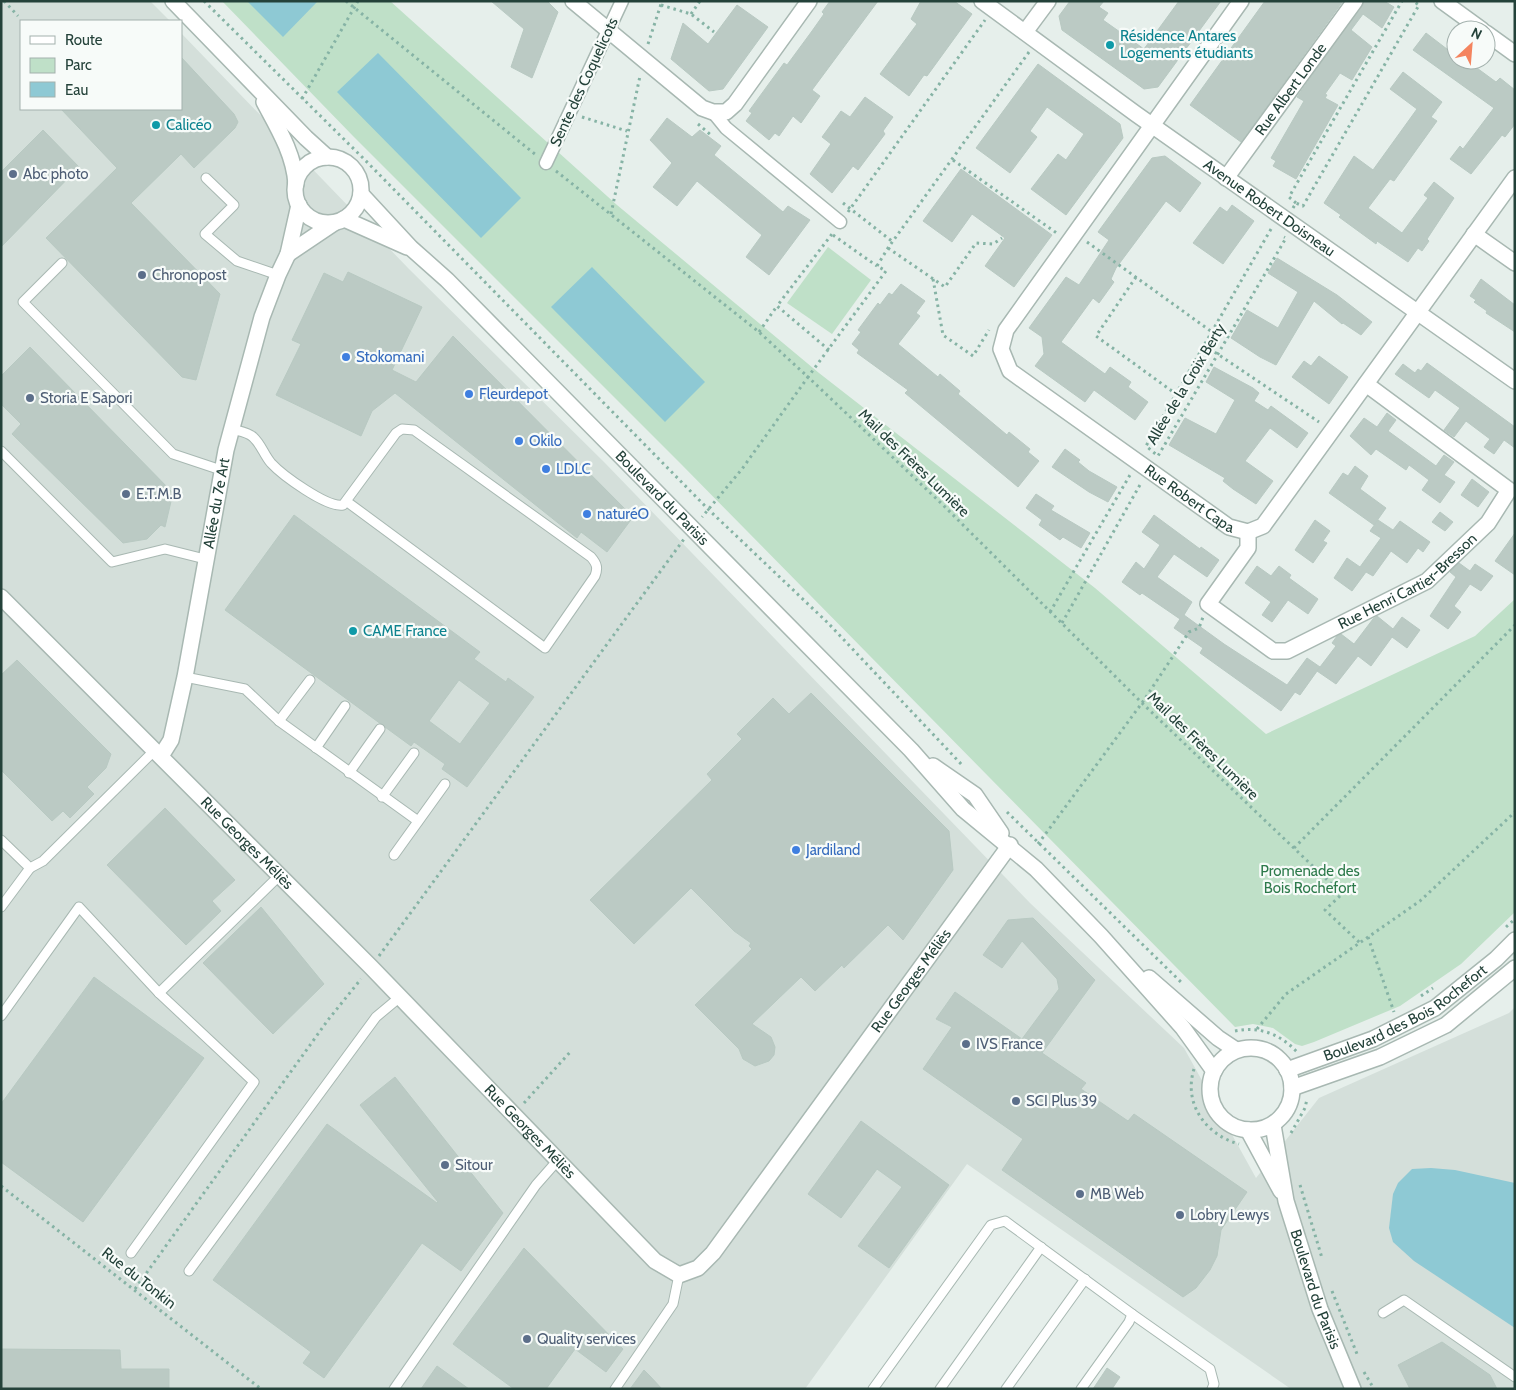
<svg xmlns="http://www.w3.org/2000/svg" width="1516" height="1390" font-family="Cabin,sans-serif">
<rect width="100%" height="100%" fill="#e6efeb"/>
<polygon fill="#d4dfda" points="1,1 150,1 170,21 21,21 21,109 181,109 181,33 409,269 605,463 1030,903 1184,1048 1256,1178 1319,1098 1509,1013 1515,1007 1515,1389 1291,1389 967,1164 805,1389 1,1389"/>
<g fill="#bfe0c8">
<polygon points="222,1 390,1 617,205 819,373 1095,588 1266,734 1475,636 1515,599 1515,912 1461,964 1400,1006 1314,1042 1302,1046 1295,1044 1273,1028 1253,1024 1235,1027 682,465 353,136"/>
<polygon points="828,247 871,280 832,334 787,303"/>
</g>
<g fill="#8ec9d4">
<polygon points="247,1 318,1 283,37"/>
<polygon points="378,53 521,198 481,238 337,92"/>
<polygon points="592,267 705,382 665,422 551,307"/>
<polygon points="1431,1168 1455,1170 1515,1183 1515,1328 1414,1261 1393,1242 1389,1228 1393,1194 1398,1183 1412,1169"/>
</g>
<g fill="#bbcac4" stroke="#b8c9c2" fill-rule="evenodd">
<polygon points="491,1 547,1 558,12 532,78 511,67 524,29"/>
<polygon points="830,1 878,1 812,90 820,96 801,123 793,116 779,136 775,133 769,140 746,121 752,113 749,111 784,63 787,65 812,31 824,14 822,12"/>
<polygon points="921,1 954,1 972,14 927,76 924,75 909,96 880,74 917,24 911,19"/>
<polygon points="1070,1 1104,1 1099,7 1108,13 1103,20 1144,49 1179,1 1221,1 1158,87 1144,89 1062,30 1059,16"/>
<polygon points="1265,1 1343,1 1241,142 1190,105"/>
<polygon points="1364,1 1384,1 1394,7 1382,28 1363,14 1351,30 1372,47 1352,80 1340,73 1325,94 1327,95 1325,98 1338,105 1296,179 1273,166 1276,161 1271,158 1304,101 1297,97"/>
<polygon points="737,5 768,27 723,89 709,91 671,59 683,23 708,44"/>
<polygon points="1426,33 1456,56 1456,60 1466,60 1496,82 1500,78 1515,90 1515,124 1505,137 1502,135 1471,174 1450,159 1460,146 1463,149 1494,108 1413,50"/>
<polygon points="181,57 234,114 238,122 235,128 194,168 181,154 131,203 220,294 196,380 182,377 46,238 117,168 61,109 181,109"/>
<polygon points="1038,64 1120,124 1123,138 1066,215 1031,189 1058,154 1066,160 1084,134 1047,107 1030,131 1037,137 1010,173 976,148"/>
<polygon points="1403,72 1442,102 1431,117 1437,121 1394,181 1390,179 1368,208 1402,233 1428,198 1424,195 1434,182 1454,198 1427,239 1429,241 1422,251 1418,248 1408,262 1377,241 1376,244 1339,217 1341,215 1324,203 1354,156 1373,170 1417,109 1390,89"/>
<polygon points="865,97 893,117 883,131 885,134 858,170 853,166 832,193 810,174 831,144 822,137 841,111 850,117"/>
<polygon points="667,118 692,137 700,130 721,146 714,155 783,212 788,206 810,220 769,275 746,257 762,235 697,181 677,206 653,187 672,163 650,140"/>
<polygon points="43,130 79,167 1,247 1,172"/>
<polygon points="1165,156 1201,183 1180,212 1166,201 1116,268 1111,279 1114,282 1099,303 1093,298 1061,342 1105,374 1110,367 1131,382 1128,387 1148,402 1135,420 1094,390 1085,402 1035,366 1044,354 1042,337 1029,328 1066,277 1079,285 1109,240 1098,232 1152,158"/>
<polygon points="961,169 1052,235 1014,287 985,266 1005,238 972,214 952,242 923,221"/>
<polygon points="1232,205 1254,221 1223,264 1193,243 1220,207 1227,212"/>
<polygon points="1277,258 1337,295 1372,322 1361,335 1343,323 1342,324 1314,301 1276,365 1260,357 1231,338 1247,310 1278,328 1298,292 1268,273"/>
<polygon points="348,272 422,307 392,370 416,382 453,336 633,517 607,552 581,532 577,538 395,393 372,411 361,436 276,395 301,344 292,340 324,273 343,282"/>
<polygon points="1481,279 1515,305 1515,332 1486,313 1487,311 1474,302 1476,300 1470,296"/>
<polygon points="901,284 925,301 916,313 920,316 898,344 938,377 940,374 960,391 958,394 1007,435 1009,432 1030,449 1028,452 1039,461 1018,487 905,393 908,390 857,353 859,350 852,344 861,332 858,330 878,303 880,305 889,293 892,295"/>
<polygon points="30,347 173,493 165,527 161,525 147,539 123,543 12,434 21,424 1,404 1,376"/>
<polygon points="1319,356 1348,377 1329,404 1292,377 1304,361 1311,366"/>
<polygon points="1427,363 1515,427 1515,448 1504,440 1494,454 1484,447 1490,439 1466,421 1454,437 1444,430 1460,408 1435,390 1429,398 1395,374 1403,364 1415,373 1418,369 1421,371"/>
<polygon points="1214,367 1253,388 1259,393 1254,401 1268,410 1271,406 1308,433 1297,448 1270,428 1245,461 1273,481 1256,504 1233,489 1223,481 1225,478 1169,445 1185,418 1216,434 1235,400 1206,382"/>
<polygon points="1387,413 1396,420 1388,431 1436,466 1444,455 1454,462 1444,475 1455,482 1440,503 1422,490 1429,480 1409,465 1406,470 1376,449 1371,455 1350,436 1364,418 1377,427"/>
<polygon points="1065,449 1080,460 1078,462 1089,471 1117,487 1108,502 1089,492 1052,467"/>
<polygon points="1355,466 1368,476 1360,489 1386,508 1374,525 1329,493 1343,473 1348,476"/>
<polygon points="1472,479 1489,492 1478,507 1461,495"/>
<polygon points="1036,494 1054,506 1051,510 1090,533 1081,548 1063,537 1060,540 1039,525 1042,520 1026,508"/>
<polygon points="1440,512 1453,522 1445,531 1432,522"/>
<path d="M294,515l186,137 -6,7 32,23 2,-4 26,19 -67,90 -25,-18 3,-5 -31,-22 -3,4 -186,-136zM459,680l31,23 -30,41 -31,-23z"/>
<polygon points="1154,515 1200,549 1201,547 1219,560 1207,577 1174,554 1157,577 1192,602 1184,615 1224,644 1287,685 1307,658 1320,667 1300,695 1295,692 1281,711 1200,653 1203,648 1174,628 1180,619 1142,593 1140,595 1122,582 1136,562 1144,569 1160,545 1142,532"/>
<polygon points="1315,520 1330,531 1323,541 1327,543 1313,563 1295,550"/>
<polygon points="1378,520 1393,530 1400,521 1430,542 1423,552 1418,548 1407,563 1391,551 1373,576 1366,572 1352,591 1334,578 1347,558 1360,567 1381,538 1370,531"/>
<polygon points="1515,533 1515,575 1495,561"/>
<polygon points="1459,563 1470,571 1475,564 1493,576 1481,591 1470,584 1454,606 1461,612 1448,629 1430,616 1456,577 1450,572"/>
<polygon points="1257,566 1271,576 1279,566 1291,575 1289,578 1318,599 1308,614 1288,600 1272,622 1262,615 1271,602 1245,583"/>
<polygon points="1377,616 1393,629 1402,617 1420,630 1407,648 1392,637 1371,666 1358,656 1336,684 1317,671 1336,646 1332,643 1337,636 1341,634 1354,644 1373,619"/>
<polygon points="17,660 111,754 106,768 87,787 94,794 70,818 63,811 52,821 1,770 1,675"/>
<polygon points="811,693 949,831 953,870 903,940 888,925 844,968 842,965 815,991 801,977 752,1024 771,1037 775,1047 774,1055 769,1061 755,1066 743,1059 739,1049 695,1005 752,949 749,946 751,943 734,931 691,888 634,944 590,900 712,780 707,774 742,739 737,734 773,698 789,714"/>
<polygon points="165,808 235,880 212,901 221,911 186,945 107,865"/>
<polygon points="261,907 324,984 273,1034 203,963"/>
<polygon points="1033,918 1095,980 1042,1053 1086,1083 1081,1089 1128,1121 1134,1114 1247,1192 1221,1230 1217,1256 1210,1270 1196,1288 1183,1297 1002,1170 1023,1139 923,1069 952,1027 936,1019 955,992 1022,1039 1059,989 1057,979 1022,941 1002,968 983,955 1008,920"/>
<polygon points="94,977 204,1058 83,1222 1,1162 1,1104"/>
<polygon points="395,1077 503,1213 461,1271 422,1243 324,1378 303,1363 311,1352 213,1280 327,1124 437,1203 438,1202 360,1105"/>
<polygon points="861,1121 949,1185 889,1268 858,1246 902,1187 877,1169 841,1218 808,1194"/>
<polygon points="524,1248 623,1349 606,1372 575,1349 546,1389 514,1389 453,1344"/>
<polygon points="1442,1342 1490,1375 1497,1389 1410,1389 1398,1365"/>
<polygon points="1,1349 120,1350 121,1369 169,1369 169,1389 1,1389"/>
<polygon points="437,1366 469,1389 421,1389"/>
<polygon points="1107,1368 1120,1377 1112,1389 1093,1389"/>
<polygon points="644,1370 650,1376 662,1389 630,1389"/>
</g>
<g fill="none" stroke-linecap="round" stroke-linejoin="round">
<g stroke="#a8b8b2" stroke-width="11">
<g id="service">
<polyline points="206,178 234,205 205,234 237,261 278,275"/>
<polyline points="62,263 23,302 173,454 221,470"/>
<path d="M232,429c7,2 16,3 21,8 8,7 11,18 18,26 11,12 56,45 72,42l53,-72 6,-4 12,1 177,127c6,7 7,11 4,19l-50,72 -199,-147"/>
<polyline points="1,451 112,562 165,549 205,559"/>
<polyline points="185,677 245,689 279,721 418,821"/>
<polyline points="279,721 310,680"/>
<polyline points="316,748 345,706"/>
<polyline points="349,773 380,729"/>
<polyline points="382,797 414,753"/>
<polyline points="1,840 30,868 43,861 155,750"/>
<polyline points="394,855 445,784"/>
<polyline points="1,907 30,868"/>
<polyline points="159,993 279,876"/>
<polyline points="1,1016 79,907 159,993 254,1082 131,1253"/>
<polyline points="189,1271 376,1017 400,997"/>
<polyline points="1383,1313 1404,1300 1515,1377"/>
<polyline points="1132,1314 1210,1369 1214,1384 1212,1389"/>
<polyline points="394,1389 536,1185 558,1160"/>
<polyline points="615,1389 673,1304 679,1275"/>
<polyline points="873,1389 991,1225 1005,1221 1132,1314 1129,1322 1081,1389"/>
<polyline points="940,1389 1041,1247"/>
<polyline points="1006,1389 1085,1279"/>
</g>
</g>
<g stroke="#a8b8b2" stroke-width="15">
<g id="pedestrian">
<polyline points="713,112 726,128 840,222"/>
<polyline points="546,163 622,1"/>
</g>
</g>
<g stroke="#a8b8b2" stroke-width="18">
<g id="minor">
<polyline points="573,1 702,108 713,112 726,112 735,104 809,1"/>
<path id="s1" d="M982,1l154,113 379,267"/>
<path id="s2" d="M1241,1l-235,329 -5,19 9,22 219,156 19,5 15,-6 252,-348"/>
<polyline points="1442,1 1482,30"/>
<polyline points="1025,32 1048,1"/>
<polyline points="1486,33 1515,54"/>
<path id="s3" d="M1226,178l129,-177"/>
<polyline points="1474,234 1515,263"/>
<polyline points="288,254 334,223"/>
<path id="s4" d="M1248,532v16l-40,56 65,47h14l140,-70 61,-58 21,-33 -143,-106"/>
<path id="s5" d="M1,597l370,370 284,294 24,14 19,-7 15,-15 297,-408"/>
<path id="s6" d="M161,756l10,-16 14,-63 41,-227 36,-133 16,-42 10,-21 11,-49"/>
</g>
</g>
<g stroke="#a8b8b2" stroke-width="18">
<g id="tertiary">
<polyline points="173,1 306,138 327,157"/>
<path d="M264,102c14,26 30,52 32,82"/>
<circle cx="328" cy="190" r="33"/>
<path id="s7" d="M361,194l50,54 36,32 464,470 52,59 73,60 65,67 82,92 31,43"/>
<polyline points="344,219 407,247"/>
<polyline points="933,766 975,795 1001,833"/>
<polyline points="1149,978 1218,1038 1236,1050"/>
<circle cx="1251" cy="1089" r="41"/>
<path id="s8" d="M1287,1070l86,-31 62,-31 61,-49 19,-19"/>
<polyline points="1292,1088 1380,1057 1446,1025 1515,968"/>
<path id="s9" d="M1273,1125l13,76 34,108 33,80"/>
<polyline points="1248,1130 1281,1191"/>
</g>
</g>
<g stroke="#86b3a5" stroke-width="3" stroke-dasharray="2.5 4" stroke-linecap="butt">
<polyline points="4,1 18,16"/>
<polyline points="204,1 365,160 709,510 828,623 963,766"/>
<polyline points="346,1 536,155"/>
<polyline points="661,5 691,14 714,32"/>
<polyline points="691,14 700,1"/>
<polyline points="648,44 662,1"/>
<polyline points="1029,52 888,248 877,266 886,271 808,377 943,505 1142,703 1342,894 1325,910 1360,943"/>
<polyline points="302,99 358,1"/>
<polyline points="582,117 627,131"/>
<polyline points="698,124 712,136"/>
<polyline points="953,160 1058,234"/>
<polyline points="556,171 759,332 808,377 742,469 702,517"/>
<polyline points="843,203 893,242"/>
<polyline points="1296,203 1289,197 1402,1"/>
<polyline points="1293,208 1296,203 1303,206 1419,5 1413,1"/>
<polyline points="848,212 985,20"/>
<polyline points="611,214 640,76"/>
<polyline points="1271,229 1146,446 1158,456 1286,238 1284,237"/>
<polyline points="833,235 877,266"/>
<polyline points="1087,242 1212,332"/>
<polyline points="888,248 945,287 976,243 993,244 1002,238"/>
<polyline points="1136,277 1096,336 1176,394"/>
<polyline points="933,279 943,335 973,356 989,330"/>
<polyline points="759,332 777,306"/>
<polyline points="1204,345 1319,422"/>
<polyline points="829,350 777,306 832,234"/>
<polyline points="1050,612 1130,475"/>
<polyline points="1062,623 1141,483"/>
<polyline points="1007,812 1183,984"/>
<polyline points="1038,844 1142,703 1189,632 1199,628 1203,617"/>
<polyline points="1294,848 1515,625"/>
<polyline points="1506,927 1515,919"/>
<polyline points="1368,937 1394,1012"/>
<polyline points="379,956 684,539"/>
<polyline points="1421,996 1433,988"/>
<polyline points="1257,1029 1286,994 1420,901 1515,812"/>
<path d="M1235,1031c25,-5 45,3 62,21"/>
<path d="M1194,1069c-11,35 12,66 45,75"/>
<polyline points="524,1103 572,1050"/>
<polyline points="1291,1133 1305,1108 1307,1099"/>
<polyline points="1300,1185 1322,1258"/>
<polyline points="1,1186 261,1389"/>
<polyline points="135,1289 328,1020 361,979"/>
<polyline points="1332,1291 1357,1354"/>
<polyline points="1364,1372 1374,1389"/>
</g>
<use href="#service" stroke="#fff" stroke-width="9"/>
<use href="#pedestrian" stroke="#fff" stroke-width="12"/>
<use href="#minor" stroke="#fff" stroke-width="15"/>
<use href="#tertiary" stroke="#fff" stroke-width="15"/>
</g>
<g fill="#0f9aa8" stroke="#f7fbf9" stroke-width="2">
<circle cx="1110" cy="45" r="5"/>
<circle cx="156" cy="125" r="5"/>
<circle cx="353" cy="631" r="5"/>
</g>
<g fill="#5c6f8a" stroke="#f7fbf9" stroke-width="2">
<circle cx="13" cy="174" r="5"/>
<circle cx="142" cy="275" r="5"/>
<circle cx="30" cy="398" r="5"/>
<circle cx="126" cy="494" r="5"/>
<circle cx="966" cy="1044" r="5"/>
<circle cx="1016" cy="1101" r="5"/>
<circle cx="445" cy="1165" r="5"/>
<circle cx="1080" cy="1194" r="5"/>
<circle cx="1180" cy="1215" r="5"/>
<circle cx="527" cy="1339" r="5"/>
</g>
<g fill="#3f7fe0" stroke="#f7fbf9" stroke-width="2">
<circle cx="346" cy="357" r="5"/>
<circle cx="469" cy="394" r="5"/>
<circle cx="519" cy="441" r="5"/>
<circle cx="546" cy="469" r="5"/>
<circle cx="587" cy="514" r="5"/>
<circle cx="796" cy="850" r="5"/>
</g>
<g text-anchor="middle" stroke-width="4.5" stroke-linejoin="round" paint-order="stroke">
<g font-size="15" fill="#0d838f" stroke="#f7fbf9" text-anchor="start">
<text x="1120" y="41">Résidence Antares<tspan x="1120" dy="17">Logements étudiants</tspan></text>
<text x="166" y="130">Calicéo</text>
<text x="363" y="636">CAME France</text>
</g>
<g font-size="15" fill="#24423a" stroke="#f7fbf9">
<text transform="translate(584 82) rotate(-65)" y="5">Sente des Coquelicots</text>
<text dy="5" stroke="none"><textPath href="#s3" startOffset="110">Rue Albert Londe</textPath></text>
<text dy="5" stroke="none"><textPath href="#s1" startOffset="354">Avenue Robert Doisneau</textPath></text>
<text transform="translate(1186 384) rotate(-59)" y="5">Allée de la Croix Berty</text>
<text transform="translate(914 463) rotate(44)" y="5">Mail des Frères Lumière</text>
<text dy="5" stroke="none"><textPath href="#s2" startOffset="668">Rue Robert Capa</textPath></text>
<text dy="5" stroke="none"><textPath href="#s7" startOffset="428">Boulevard du Parisis</textPath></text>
<text dy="5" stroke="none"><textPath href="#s6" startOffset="260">Allée du 7e Art</textPath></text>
<text dy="5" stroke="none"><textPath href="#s4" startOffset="319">Rue Henri Cartier-Bresson</textPath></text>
<text transform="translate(1203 746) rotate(44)" y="5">Mail des Frères Lumière</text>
<text dy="5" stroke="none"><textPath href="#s5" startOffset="348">Rue Georges Méliès</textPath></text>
<text dy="5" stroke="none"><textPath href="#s5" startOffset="1338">Rue Georges Méliès</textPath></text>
<text dy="5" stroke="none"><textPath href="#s8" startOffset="132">Boulevard des Bois Rochefort</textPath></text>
<text dy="5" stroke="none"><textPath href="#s5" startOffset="752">Rue Georges Méliès</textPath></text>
<text transform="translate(139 1278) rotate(38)" y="5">Rue du Tonkin</text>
<text dy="5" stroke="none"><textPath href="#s9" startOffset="170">Boulevard du Parisis</textPath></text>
</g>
<g font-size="15" fill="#4e5e75" stroke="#f7fbf9" text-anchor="start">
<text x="23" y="179">Abc photo</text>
<text x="152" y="280">Chronopost</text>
<text x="40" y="403">Storia E Sapori</text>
<text x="136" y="499">E.T.M.B</text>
<text x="976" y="1049">IVS France</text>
<text x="1026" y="1106">SCI Plus 39</text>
<text x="455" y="1170">Sitour</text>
<text x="1090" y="1199">MB Web</text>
<text x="1190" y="1220">Lobry Lewys</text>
<text x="537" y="1344">Quality services</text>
</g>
<g font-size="15" fill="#366cbe" stroke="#f7fbf9" text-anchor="start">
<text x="356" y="362">Stokomani</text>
<text x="479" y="399">Fleurdepot</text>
<text x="529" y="446">Okilo</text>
<text x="556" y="474">LDLC</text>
<text x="597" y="519">naturéO</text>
<text x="806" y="855">Jardiland</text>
</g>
<g font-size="15" fill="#2d7a4b" stroke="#f7fbf9">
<text x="1310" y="876">Promenade des<tspan x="1310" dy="17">Bois Rochefort</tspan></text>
</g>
</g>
<rect width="1516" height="1390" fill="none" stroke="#24423a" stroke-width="5"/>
<rect x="20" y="20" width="162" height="90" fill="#f7fbf9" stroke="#a3b1ad"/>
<rect x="30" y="36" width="25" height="8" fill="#ffffff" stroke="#a3b1ad"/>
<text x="65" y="45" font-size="15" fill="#24423a">Route</text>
<rect x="30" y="58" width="25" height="15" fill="#bfe0c8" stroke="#a3b1ad"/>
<text x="65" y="70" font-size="15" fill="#24423a">Parc</text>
<rect x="30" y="82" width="25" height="15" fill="#8ec9d4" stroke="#a3b1ad"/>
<text x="65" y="95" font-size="15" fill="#24423a">Eau</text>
<g transform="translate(1471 45) rotate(26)"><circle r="24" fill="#f7fbf9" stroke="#a3b1ad"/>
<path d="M0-4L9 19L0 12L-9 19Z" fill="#f4845f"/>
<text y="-8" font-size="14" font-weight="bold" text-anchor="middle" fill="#24423a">N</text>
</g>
</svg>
